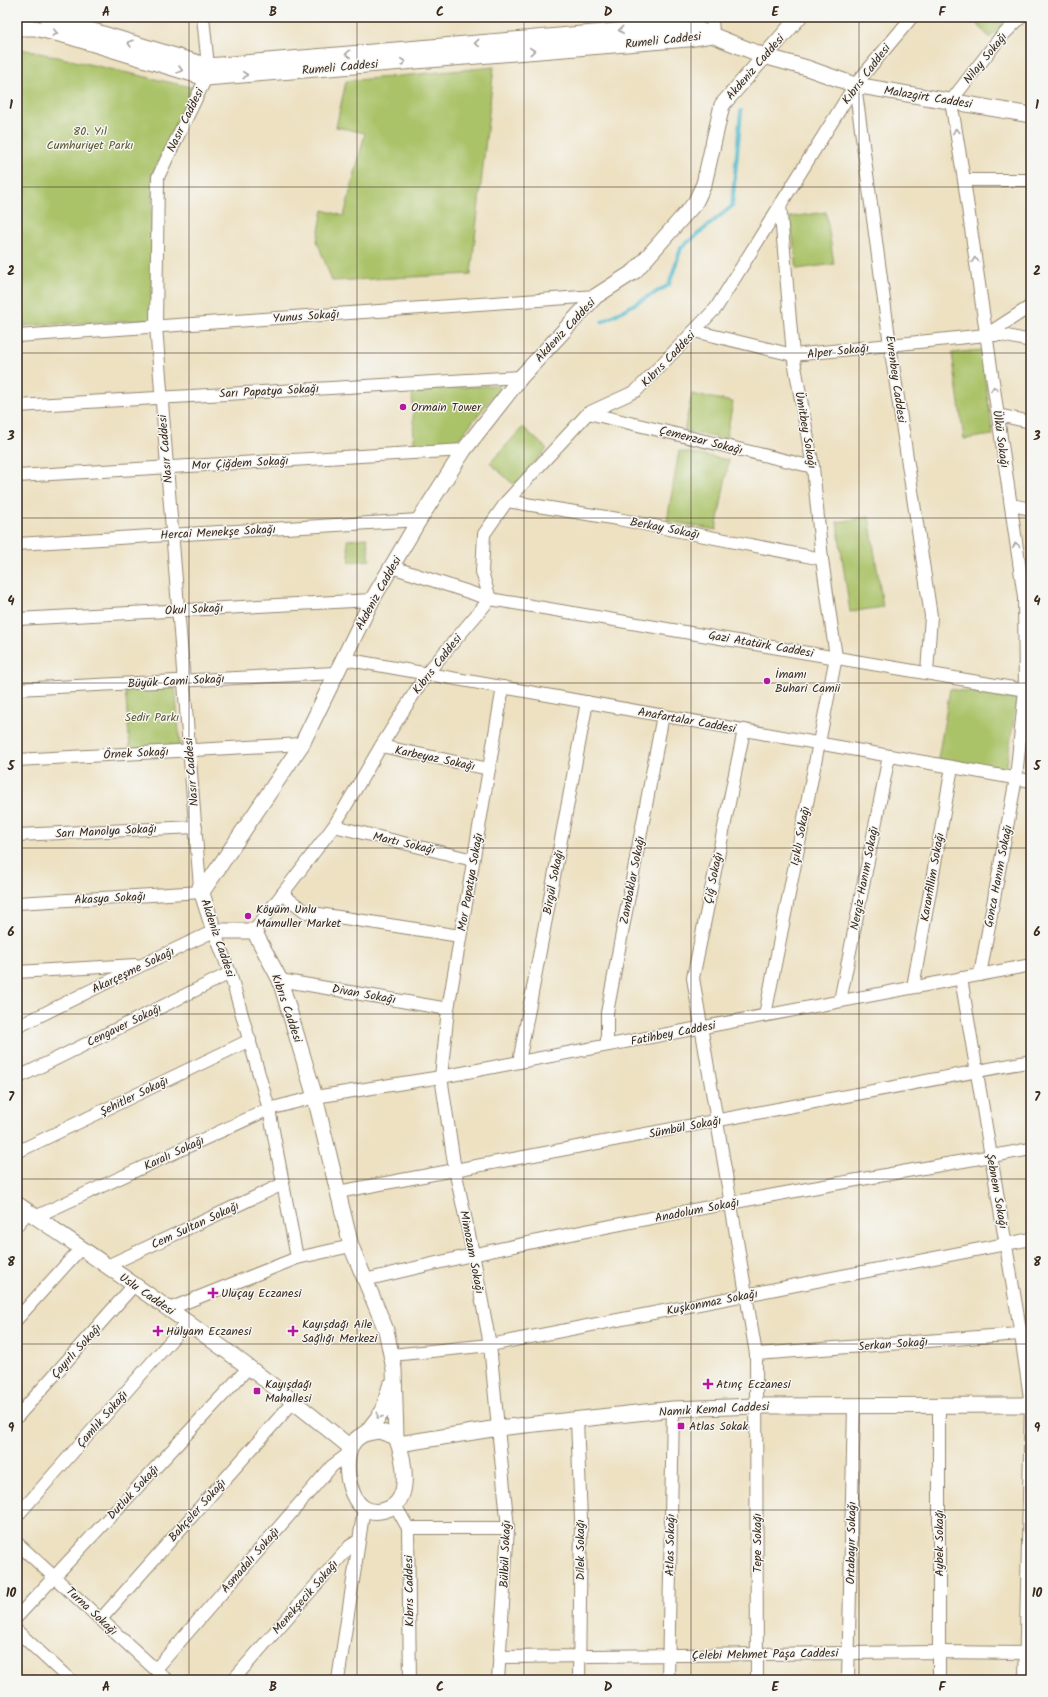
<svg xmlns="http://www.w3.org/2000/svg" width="1048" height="1697" font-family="Kalam,sans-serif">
<rect width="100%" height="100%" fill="#f6f6f2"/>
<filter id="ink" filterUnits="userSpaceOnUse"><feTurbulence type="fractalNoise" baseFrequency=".025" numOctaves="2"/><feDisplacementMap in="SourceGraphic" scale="8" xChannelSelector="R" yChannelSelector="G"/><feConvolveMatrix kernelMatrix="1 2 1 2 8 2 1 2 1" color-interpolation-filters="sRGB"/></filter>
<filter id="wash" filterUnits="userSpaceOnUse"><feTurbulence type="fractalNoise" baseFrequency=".012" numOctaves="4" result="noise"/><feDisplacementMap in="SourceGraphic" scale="16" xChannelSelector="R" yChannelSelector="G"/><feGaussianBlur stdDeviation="0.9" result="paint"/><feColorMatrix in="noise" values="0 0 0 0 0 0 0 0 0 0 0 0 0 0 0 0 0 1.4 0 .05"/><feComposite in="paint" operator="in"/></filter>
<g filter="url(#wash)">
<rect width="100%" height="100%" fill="#ede1c2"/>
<g fill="#aac268" stroke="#727643">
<polygon points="971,17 1001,17 1006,21 990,38"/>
<polygon points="17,48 195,88 152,175 152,320 17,326"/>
<polygon points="494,67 471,274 332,281 317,241 323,210 344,216 365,133 336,127 346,81"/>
<polygon points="826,212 834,264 797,269 790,217"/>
<polygon points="981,350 993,435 964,439 952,353"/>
<polygon points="499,385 499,389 457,441 414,444 412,390"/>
<polygon points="692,394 733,402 726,439 684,431"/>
<polygon points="523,427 547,449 514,485 490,463"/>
<polygon points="679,451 729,460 716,530 667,521"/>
<polygon points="869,517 883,607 850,612 837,522"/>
<polygon points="367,538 370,560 350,562 347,540"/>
<polygon points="175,684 180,745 130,749 125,688"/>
<polygon points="950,689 1017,699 1006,770 938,759"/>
</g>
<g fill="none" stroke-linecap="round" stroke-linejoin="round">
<polyline stroke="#50b9cd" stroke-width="4" points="602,322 669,285 681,248 732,206 741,111"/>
</g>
</g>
<g filter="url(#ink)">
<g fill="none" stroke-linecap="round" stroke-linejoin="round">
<g stroke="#948670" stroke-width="14">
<g id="minor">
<polyline points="203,17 208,66"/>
<polyline points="712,17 713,35"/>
<polyline points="855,85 890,345 931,616 927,672"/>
<polyline points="964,180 1031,180"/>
<polyline points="694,331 793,355 986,335 1002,335 1031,341"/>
<polyline points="986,335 1031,306"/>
<polyline points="17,336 596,296"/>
<polyline points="17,406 521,377"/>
<polyline points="588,413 813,467"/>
<polyline points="998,415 1031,422"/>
<polyline points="17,476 464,450"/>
<polyline points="507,501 618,519 822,559"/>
<polyline points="1011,505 1031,509"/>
<polyline points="17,544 419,520"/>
<polyline points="392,567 490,599 1031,691"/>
<polyline points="17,619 372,600"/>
<polyline points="344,659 1031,781"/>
<polyline points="17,689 335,673"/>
<polyline points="744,730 693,978 756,1354 757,1680"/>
<polyline points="381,746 489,769"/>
<polyline points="17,760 302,744"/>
<polyline points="334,826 473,860"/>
<polyline points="17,835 196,827"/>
<polyline points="200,887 156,326 158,177 206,78"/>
<polyline points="282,894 306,912 460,936"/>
<polyline points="17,903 202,892"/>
<polyline points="254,931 334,826 381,746 427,673 490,599 482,572 484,534 507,501 588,413 636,391 716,308 855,85 912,17"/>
<polyline points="17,972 136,965"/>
<polyline points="980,975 1016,778 1025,690 1024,597 964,180 951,101 999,39 1021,17"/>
<polyline points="961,978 1021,1335 1031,1405 1025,1680"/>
<polyline points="280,980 448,1009"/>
<polyline points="913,987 952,767"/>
<polyline points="840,1001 889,756"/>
<polyline points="765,1015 836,657 822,559 813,467 793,355 780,204"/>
<polyline points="17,1027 142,965 214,931 230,973 269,1109 297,1258"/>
<polyline points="607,1045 607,1013 663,715"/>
<polyline points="519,1062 587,702"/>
<polyline points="17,1078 230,973"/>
<polyline points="17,1152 250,1040"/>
<polyline points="338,1192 1031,1061"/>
<polyline points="35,1217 269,1109 315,1097 441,1077 1031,965"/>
<polyline points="17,1225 28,1212"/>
<polyline points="107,1266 283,1184"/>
<path d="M365,1280c220,-54 443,-91 666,-131"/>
<polyline points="169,1309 297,1258 351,1246"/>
<polyline points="17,1319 81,1248"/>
<polyline points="756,1354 1031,1333"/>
<polyline points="392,1355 490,1345 1031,1239"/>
<polyline points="17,1417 135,1284"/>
<polyline points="577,1420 581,1520 579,1680"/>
<polyline points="395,1505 408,1528 410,1680"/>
<polyline points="17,1516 188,1321"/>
<polyline points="408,1528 508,1528"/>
<polyline points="17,1543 167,1680"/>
<polyline points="17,1617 249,1367"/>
<polyline points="101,1619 294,1401"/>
<polyline points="17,1631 70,1680"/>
<polyline points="499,1657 939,1652 1031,1653"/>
<polyline points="156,1669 332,1466 348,1454"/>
<polyline points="233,1680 350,1546 358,1541"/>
<polyline points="338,1680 364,1508"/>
<polyline points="498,1680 508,1528 498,1428 490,1345 473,1253 455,1170 441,1077 448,1009 503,687"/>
<polyline points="668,1680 673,1409"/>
<polyline points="848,1680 854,1406"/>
<polyline points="939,1680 939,1405"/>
</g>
</g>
<g stroke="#948670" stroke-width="17">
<g id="tertiary">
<polyline points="47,17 208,66 687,25 764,56 807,68 855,85 1031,115"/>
<polyline points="17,28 35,28 71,37 206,78 688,39 712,35"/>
<polyline points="200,887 214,931 254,931 280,980 315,1097 351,1246 386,1330 394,1369 396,1437"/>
<polyline points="202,892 302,744 372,600 419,520 464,450 521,377 596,296 635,271 695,203 704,184 722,105 799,17"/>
<path d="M17,1204c114,78 227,155 333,243"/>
<path d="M379,1431l17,6c8,21 18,65 -11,73 -7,2 -15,2 -21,-2 -18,-11 -24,-59 -5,-71 6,-5 13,-5 20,-6z"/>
<polyline points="366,1433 383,1411 390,1386"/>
<polyline points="399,1444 498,1428 673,1409 757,1406 1031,1405"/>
</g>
</g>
<use href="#minor" stroke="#fff" stroke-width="12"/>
<use href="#tertiary" stroke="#fff" stroke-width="15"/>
</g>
<defs><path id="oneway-chevron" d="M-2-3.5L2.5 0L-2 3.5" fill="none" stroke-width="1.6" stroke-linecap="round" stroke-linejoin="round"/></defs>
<g stroke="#a79f9a">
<use href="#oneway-chevron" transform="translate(621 30) rotate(175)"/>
<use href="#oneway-chevron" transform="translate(55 33) rotate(13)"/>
<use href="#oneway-chevron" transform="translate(130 43) rotate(-163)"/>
<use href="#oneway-chevron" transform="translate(477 43) rotate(175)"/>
<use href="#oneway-chevron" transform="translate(532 51) rotate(-5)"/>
<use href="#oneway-chevron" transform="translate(348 54) rotate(175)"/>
<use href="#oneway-chevron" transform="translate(403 62) rotate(-5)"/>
<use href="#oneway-chevron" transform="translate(180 70) rotate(16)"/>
<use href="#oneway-chevron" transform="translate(245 75) rotate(-5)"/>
<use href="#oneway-chevron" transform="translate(956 131) rotate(-100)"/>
<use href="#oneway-chevron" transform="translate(975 260) rotate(-98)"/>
<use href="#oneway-chevron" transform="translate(994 389) rotate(-98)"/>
<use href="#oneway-chevron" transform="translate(1016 545) rotate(-98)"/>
<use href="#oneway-chevron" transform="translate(379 1416) rotate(127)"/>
</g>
</g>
<path fill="none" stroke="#3b2a1e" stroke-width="1" stroke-opacity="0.55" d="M189,17v1663M357,17v1663M524,17v1663M691,17v1663M859,17v1663M17,187h1014M17,353h1014M17,518h1014M17,683h1014M17,848h1014M17,1014h1014M17,1179h1014M17,1344h1014M17,1510h1014"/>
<g fill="#b5179e" stroke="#f6f6f2" stroke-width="1.5">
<circle cx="403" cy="407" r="4"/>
<circle cx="767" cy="681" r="4"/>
<circle cx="248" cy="916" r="4"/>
<path d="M211 1287h4v4h4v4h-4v4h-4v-4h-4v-4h4z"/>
<path d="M156 1325h4v4h4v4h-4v4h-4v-4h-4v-4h4z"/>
<path d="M291 1325h4v4h4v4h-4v4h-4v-4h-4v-4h4z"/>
<path d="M706 1378h4v4h4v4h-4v4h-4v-4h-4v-4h4z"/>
<rect x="253" y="1387" width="8" height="8" rx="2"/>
<rect x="677" y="1422" width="8" height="8" rx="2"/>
</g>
<g text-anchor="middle" stroke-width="3" stroke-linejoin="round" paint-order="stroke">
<g font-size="12" fill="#3b2a1e" stroke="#f6f6f2">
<text transform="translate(663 40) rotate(-6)" y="4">Rumeli Caddesi</text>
<text transform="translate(985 58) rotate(-51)" y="4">Nilay Sokağı</text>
<text transform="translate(340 67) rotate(-5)" y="4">Rumeli Caddesi</text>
<text transform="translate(755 67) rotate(-49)" y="4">Akdeniz Caddesi</text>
<text transform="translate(866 74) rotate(-53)" y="4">Kıbrıs Caddesi</text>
<text transform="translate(928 97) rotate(9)" y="4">Malazgirt Caddesi</text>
<text transform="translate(185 120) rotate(-64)" y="4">Nasır Caddesi</text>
<text transform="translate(306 316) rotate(-4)" y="4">Yunus Sokağı</text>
<text transform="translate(565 330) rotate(-47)" y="4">Akdeniz Caddesi</text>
<text transform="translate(838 351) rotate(-6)" y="4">Alper Sokağı</text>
<text transform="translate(668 359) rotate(-46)" y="4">Kıbrıs Caddesi</text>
<text transform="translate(896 379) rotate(82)" y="4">Evrenbey Caddesi</text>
<text transform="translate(269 391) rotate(-3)" y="4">Sarı Papatya Sokağı</text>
<text transform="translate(806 430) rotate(80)" y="4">Ümitbey Sokağı</text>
<text transform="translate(1001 439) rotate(82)" y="4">Ülkü Sokağı</text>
<text transform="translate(701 440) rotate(14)" y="4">Çemenzar Sokağı</text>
<text transform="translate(165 449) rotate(-95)" y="4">Nasır Caddesi</text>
<text transform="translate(240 463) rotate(-3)" y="4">Mor Çiğdem Sokağı</text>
<text transform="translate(665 528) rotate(11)" y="4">Berkay Sokağı</text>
<text transform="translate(218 532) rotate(-3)" y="4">Hercai Menekşe Sokağı</text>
<text transform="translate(378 593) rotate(-61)" y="4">Akdeniz Caddesi</text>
<text transform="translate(194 609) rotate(-3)" y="4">Okul Sokağı</text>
<text transform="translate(761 644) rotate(10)" y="4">Gazi Atatürk Caddesi</text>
<text transform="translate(437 664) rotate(-52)" y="4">Kıbrıs Caddesi</text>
<text transform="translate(176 681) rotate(-3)" y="4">Büyük Cami Sokağı</text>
<text transform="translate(687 720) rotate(10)" y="4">Anafartalar Caddesi</text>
<text transform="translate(136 753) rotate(-3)" y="4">Örnek Sokağı</text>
<text transform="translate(435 758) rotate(12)" y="4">Karbeyaz Sokağı</text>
<text transform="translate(191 772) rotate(-95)" y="4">Nasır Caddesi</text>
<text transform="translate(106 831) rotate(-3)" y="4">Sarı Manolya Sokağı</text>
<text transform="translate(800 836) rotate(-79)" y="4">Işıklı Sokağı</text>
<text transform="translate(404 843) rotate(13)" y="4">Martı Sokağı</text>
<text transform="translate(998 876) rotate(-79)" y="4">Gonca Hanım Sokağı</text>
<text transform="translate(932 877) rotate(-80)" y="4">Karanfillim Sokağı</text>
<text transform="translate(713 878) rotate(-78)" y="4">Çiğ Sokağı</text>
<text transform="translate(864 878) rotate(-79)" y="4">Nergiz Hanım Sokağı</text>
<text transform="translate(632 880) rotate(-79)" y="4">Zambaklar Sokağı</text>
<text transform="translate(470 882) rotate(-80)" y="4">Mor Papatya Sokağı</text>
<text transform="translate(553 882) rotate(-79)" y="4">Birgül Sokağı</text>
<text transform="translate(110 898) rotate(-3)" y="4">Akasya Sokağı</text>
<text transform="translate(218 938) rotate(71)" y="4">Akdeniz Caddesi</text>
<text transform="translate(133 970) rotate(-26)" y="4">Akarçeşme Sokağı</text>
<text transform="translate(364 994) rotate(10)" y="4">Divan Sokağı</text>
<text transform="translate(287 1008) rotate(71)" y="4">Kıbrıs Caddesi</text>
<text transform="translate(124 1025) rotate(-26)" y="4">Cengaver Sokağı</text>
<text transform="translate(673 1033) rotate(-11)" y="4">Fatihbey Caddesi</text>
<text transform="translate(134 1096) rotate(-26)" y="4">Şehitler Sokağı</text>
<text transform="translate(685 1127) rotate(-11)" y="4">Sümbül Sokağı</text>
<text transform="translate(174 1153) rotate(-25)" y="4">Karalı Sokağı</text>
<text transform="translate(997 1191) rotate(80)" y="4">Şebnem Sokağı</text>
<text transform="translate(697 1210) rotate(-11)" y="4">Anadolum Sokağı</text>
<text transform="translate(195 1225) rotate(-25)" y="4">Cem Sultan Sokağı</text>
<text transform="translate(472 1252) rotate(79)" y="4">Mimozam Sokağı</text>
<text transform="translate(147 1294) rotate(35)" y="4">Uslu Caddesi</text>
<text transform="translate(712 1302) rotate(-11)" y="4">Kuşkonmaz Sokağı</text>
<text transform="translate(893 1344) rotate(-4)" y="4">Serkan Sokağı</text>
<text transform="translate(76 1351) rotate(-48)" y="4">Çayırlı Sokağı</text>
<text transform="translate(714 1409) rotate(-3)" y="4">Namık Kemal Caddesi</text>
<text transform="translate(102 1419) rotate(-49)" y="4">Çamlık Sokağı</text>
<text transform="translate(133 1492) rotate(-47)" y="4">Dutluk Sokağı</text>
<text transform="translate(197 1510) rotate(-48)" y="4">Bahçeler Sokağı</text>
<text transform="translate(757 1543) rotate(-90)" y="4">Tepe Sokağı</text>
<text transform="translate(851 1543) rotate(-89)" y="4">Ortabayır Sokağı</text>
<text transform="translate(939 1543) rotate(-90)" y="4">Aybek Sokağı</text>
<text transform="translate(670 1545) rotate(-89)" y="4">Atlas Sokağı</text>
<text transform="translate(580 1550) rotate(-90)" y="4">Dilek Sokağı</text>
<text transform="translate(505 1554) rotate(-88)" y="4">Bülbül Sokağı</text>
<text transform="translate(250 1560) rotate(-49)" y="4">Asmadalı Sokağı</text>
<text transform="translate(409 1591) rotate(-91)" y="4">Kıbrıs Caddesi</text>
<text transform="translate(305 1597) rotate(-49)" y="4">Menekşecik Sokağı</text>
<text transform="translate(92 1611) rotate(43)" y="4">Turna Sokağı</text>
<text transform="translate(765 1654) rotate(-1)" y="4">Çelebi Mehmet Paşa Caddesi</text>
</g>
<g font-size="12" fill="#5c5834" stroke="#f6f6f2">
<text x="90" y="135">80. Yıl<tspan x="90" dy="14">Cumhuriyet Parkı</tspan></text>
<text x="152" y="721">Sedir Parkı</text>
</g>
<g font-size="12" fill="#3b2a1e" stroke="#f6f6f2" text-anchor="start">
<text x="411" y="411">Ormain Tower</text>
<text x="775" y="678">İmamı<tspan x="775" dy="14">Buhari Camii</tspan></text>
<text x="256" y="913">Köyüm Unlu<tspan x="256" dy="14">Mamuller Market</tspan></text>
<text x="221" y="1297">Uluçay Eczanesi</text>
<text x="302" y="1328">Kayışdağı Aile<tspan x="302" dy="14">Sağlığı Merkezi</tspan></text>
<text x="166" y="1335">Hülyam Eczanesi</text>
<text x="265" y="1388">Kayışdağı<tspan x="265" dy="14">Mahallesi</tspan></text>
<text x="716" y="1388">Atınç Eczanesi</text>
<text x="689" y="1430">Atlas Sokak</text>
</g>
</g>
<rect width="1048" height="1697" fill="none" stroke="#f6f6f2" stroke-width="44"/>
<rect x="22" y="22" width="1004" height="1653" fill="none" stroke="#3b2a1e" stroke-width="1.5"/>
<g font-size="13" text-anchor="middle" font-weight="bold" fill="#3b2a1e">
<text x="106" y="16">A</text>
<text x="273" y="16">B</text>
<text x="440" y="16">C</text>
<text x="608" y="16">D</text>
<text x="775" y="16">E</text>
<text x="942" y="16">F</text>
<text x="11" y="109">1</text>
<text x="1037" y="109">1</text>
<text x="11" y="275">2</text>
<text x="1037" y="275">2</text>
<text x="11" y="440">3</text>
<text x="1037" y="440">3</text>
<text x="11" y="605">4</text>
<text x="1037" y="605">4</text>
<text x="11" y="770">5</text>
<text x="1037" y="770">5</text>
<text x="11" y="936">6</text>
<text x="1037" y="936">6</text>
<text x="11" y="1101">7</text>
<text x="1037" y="1101">7</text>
<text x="11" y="1266">8</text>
<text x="1037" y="1266">8</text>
<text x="11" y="1432">9</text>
<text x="1037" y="1432">9</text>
<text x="11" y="1597">10</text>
<text x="1037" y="1597">10</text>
<text x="106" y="1691">A</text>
<text x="273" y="1691">B</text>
<text x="440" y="1691">C</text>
<text x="608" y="1691">D</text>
<text x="775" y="1691">E</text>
<text x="942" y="1691">F</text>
</g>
</svg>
